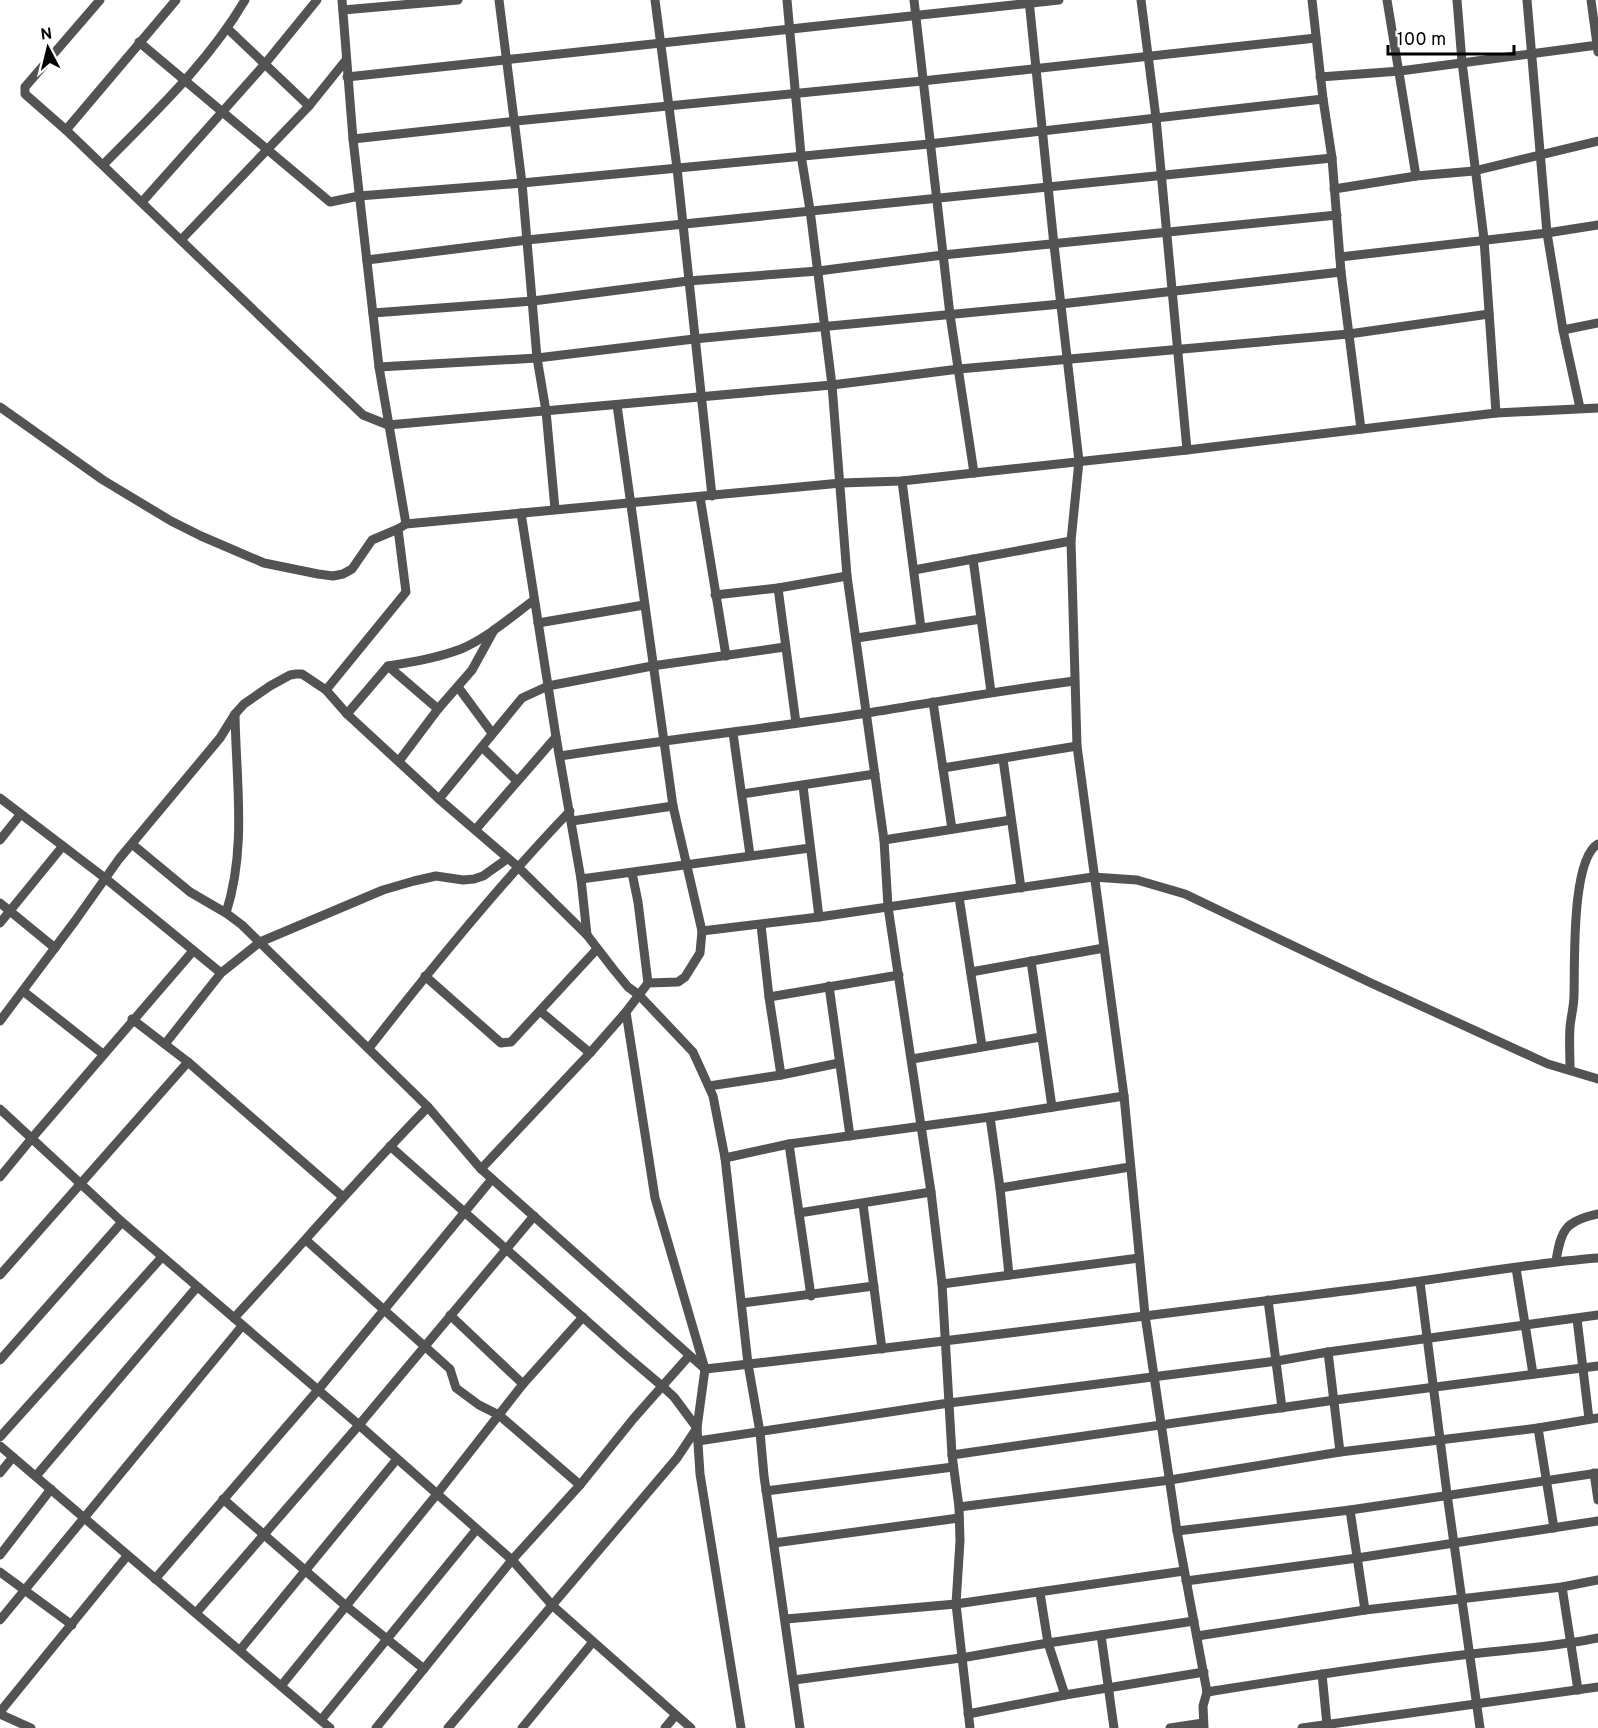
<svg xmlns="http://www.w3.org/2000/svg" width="1598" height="1728" font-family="Overpass,sans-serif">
<rect width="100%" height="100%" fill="#fff"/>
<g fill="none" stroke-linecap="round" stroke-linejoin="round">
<g stroke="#535353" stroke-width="9">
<polyline points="100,0 25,87 25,94 66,130 363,415 388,425 832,385 959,369 1349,334 1489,314"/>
<polyline points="342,0 353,139 379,367 406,524"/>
<polyline points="499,0 522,183 537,358 546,411 555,509"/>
<polyline points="655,0 677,168 712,496"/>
<polyline points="787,0 801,155 810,210 832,385 847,576 884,840 888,907 931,1192 942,1284 952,1455 959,1507 960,1541 956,1604 970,1728"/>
<polyline points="914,0 950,315 974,473"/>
<polyline points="1029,0 1054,245 1079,461 1071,541 1077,746 1124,1096 1145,1315 1177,1531 1207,1692 1203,1706 1204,1728"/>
<polyline points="1141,0 1156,118 1187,450"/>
<polyline points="1312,0 1323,99 1332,158 1341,272 1361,429"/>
<polyline points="1387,0 1416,176"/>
<polyline points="1457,0 1462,62 1484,239 1496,413"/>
<polyline points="1527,0 1547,233 1563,330 1580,408"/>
<polyline points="1591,0 1598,52"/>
<polyline points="343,10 458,0"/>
<polyline points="228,29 309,106"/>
<polyline points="139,42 330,202 359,196 522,183 929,144 1323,99"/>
<polyline points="347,77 1059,0"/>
<polyline points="1320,77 1400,71 1598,45"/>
<polyline points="66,130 176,0"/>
<polyline points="353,139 516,121 922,81 1316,38"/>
<path d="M103,165c51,-52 105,-102 142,-165"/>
<polyline points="1334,189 1416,176 1474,171 1598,141"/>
<polyline points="142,202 264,65 317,0"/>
<polyline points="181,240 309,106 346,60"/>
<polyline points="1340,257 1547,233 1598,225"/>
<polyline points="367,260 527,240 1332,158"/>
<polyline points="373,313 533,301 688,281 818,271 943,255 1337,215"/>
<polyline points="1563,330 1598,323"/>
<polyline points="379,367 537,358 694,339 1061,304 1341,272"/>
<polyline points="0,407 103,480 171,521 201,536 264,563 318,574 333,576 343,574 352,569 372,540 398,529"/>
<polyline points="902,481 921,628"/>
<polyline points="700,497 726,656"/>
<polyline points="521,513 556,737 581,879 587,935"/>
<polyline points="973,559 991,692"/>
<polyline points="914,570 1071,541"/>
<polyline points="778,588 796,723"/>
<polyline points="715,595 778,588 847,576"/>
<polyline points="538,623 644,605"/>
<polyline points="857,638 981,619"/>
<polyline points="388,666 438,709"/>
<polyline points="458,687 492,733"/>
<polyline points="326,690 406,592 398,529 406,524 841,483 902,481 974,473 1187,450 1496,413 1598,408"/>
<polyline points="933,702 952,829"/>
<path d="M347,714l41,-48c25,-4 49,-8 73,-17 26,-11 50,-32 73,-49"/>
<polyline points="733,733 750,855"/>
<polyline points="482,747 517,781"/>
<path d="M560,756c102,-16 205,-27 307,-43 69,-11 138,-23 207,-32"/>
<polyline points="1003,759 1021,888"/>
<polyline points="399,761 438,709 472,670 494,630"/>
<polyline points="943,768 1077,746"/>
<polyline points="803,786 819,917"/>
<polyline points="742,794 875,774"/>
<polyline points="0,798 105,878 221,973"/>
<polyline points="439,799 522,698 548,686 652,666 785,647"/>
<polyline points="572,821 673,806"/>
<polyline points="476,829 556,737"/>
<polyline points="0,840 20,815"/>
<polyline points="884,840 1011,820"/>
<path d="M132,844l58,48 36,21 16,12 186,182 53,62 224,200c219,-24 437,-53 655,-80 80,-9 158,-25 238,-31"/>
<polyline points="632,873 638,902 648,983"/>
<polyline points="581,879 810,848"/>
<polyline points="959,897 982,1046"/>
<polyline points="0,903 55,948"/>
<path d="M226,913c21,-65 10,-132 9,-199"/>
<polyline points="0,923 62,847"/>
<polyline points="761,925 769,997 781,1075"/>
<polyline points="702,931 819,917 1093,877 1137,880 1185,894 1371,983 1548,1064 1598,1079"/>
<polyline points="1031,961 1052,1107"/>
<polyline points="971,972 1104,948"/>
<polyline points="425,976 501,1043 511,1042 597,949"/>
<polyline points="829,986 850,1136"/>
<polyline points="23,991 103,1054"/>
<polyline points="769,997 899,975"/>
<polyline points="540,1011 590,1053"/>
<polyline points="132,1019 188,1062 343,1197"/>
<polyline points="0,1021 75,921 119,859 220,738 235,714 244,704 270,686 290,675 296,674 302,674 326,690 347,714 439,799 517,866 587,935 614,970 628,987 639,995 693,1052 713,1096 725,1158 748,1364 760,1432 764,1476 800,1728"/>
<polyline points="165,1044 221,973 260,942 383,890 414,881 436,876 463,880 474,879 483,876 507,859"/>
<path d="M369,1048c64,-82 129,-162 201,-237"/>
<polyline points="912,1059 1041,1037"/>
<path d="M1570,1069c0,-14 -1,-28 0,-42 1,-11 4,-21 4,-32 1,-30 -3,-136 24,-151"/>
<polyline points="709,1086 781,1075 839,1063"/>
<polyline points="0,1109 122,1222 359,1425 512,1560 553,1606 691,1728"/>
<polyline points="990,1117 1000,1188 1009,1275"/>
<polyline points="789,1144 811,1296"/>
<polyline points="390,1146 622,1352 662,1386 674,1397 697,1428 700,1474 741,1728"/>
<polyline points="725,1158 789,1144 990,1117 1124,1096"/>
<polyline points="481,1169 590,1053 626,1012 648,983 678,982 685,977 700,953 702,931 673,806 617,405"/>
<polyline points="0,1177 32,1138 193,951"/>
<polyline points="1000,1188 1130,1167"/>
<polyline points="863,1204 882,1349"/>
<polyline points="799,1213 931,1192"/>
<polyline points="306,1240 450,1369 456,1388 479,1405 499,1415 580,1485"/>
<path d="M1556,1261c5,-31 9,-40 42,-47"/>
<polyline points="1516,1268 1533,1374"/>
<polyline points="0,1275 188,1062"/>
<polyline points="1420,1282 1447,1494 1480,1728"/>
<polyline points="942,1284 1139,1258"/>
<polyline points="1268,1300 1282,1408"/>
<polyline points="742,1303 874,1286"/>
<polyline points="450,1315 523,1384"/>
<path d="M234,1318c65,-70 127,-143 194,-211"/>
<polyline points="1577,1319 1589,1419"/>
<polyline points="1328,1352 1340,1452"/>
<polyline points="0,1360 122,1222"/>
<polyline points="1538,1428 1554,1528"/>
<polyline points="0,1437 162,1257"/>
<polyline points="698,1441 949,1403 1277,1361 1328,1352 1598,1315"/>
<polyline points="0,1446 330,1728"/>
<polyline points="952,1455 1335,1400 1598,1366"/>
<polyline points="0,1473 13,1457"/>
<polyline points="1594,1473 1598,1500"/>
<polyline points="36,1476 197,1287"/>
<polyline points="766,1491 953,1467"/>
<polyline points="223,1499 346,1606 424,1669"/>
<polyline points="959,1507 1170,1480 1340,1452 1538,1428 1598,1418"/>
<polyline points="1350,1510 1365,1610"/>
<polyline points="1177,1531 1350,1510 1598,1473"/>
<polyline points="774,1543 959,1518"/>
<polyline points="0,1555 51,1489"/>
<polyline points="0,1572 72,1625"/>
<polyline points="155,1579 318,1390 492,1179"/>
<polyline points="1186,1581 1357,1558 1598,1521"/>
<polyline points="1562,1587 1578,1690"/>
<polyline points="1040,1593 1048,1643 1065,1695"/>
<polyline points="196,1613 359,1425 534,1216"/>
<polyline points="786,1619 956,1604 1184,1571"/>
<polyline points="0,1620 242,1326"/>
<polyline points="1101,1635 1114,1728"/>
<polyline points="1197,1636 1365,1610 1562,1587 1598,1580"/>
<polyline points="240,1650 397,1459"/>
<polyline points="1322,1674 1327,1725"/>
<polyline points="794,1680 961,1658 1048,1643 1194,1621"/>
<polyline points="281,1686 437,1494 523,1384 583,1317"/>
<path d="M1207,1692c88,-14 175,-28 264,-38 42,-5 85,-7 127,-16"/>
<polyline points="0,1712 127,1556"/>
<polyline points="0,1714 31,1728"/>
<polyline points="968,1714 1065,1695 1204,1672"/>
<polyline points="321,1720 476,1530"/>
<polyline points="376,1728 512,1560 580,1485 634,1418 689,1356"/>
<polyline points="448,1728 677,1458 697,1428 705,1369 655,1198 626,1012"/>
<polyline points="522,1728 592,1643"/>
<polyline points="665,1728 675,1716"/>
<polyline points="1170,1728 1203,1723"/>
<polyline points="1302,1728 1598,1687"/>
</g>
</g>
<g transform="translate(48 48) rotate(353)" stroke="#ffffff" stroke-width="4.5" paint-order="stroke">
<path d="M0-4.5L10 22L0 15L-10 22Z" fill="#000000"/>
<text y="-9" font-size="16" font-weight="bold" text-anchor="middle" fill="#000000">N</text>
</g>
<path d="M1388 45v9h126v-9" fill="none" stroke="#000000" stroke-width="3"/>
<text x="1397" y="45" font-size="18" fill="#000000" stroke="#ffffff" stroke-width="4.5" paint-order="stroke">100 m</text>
</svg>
